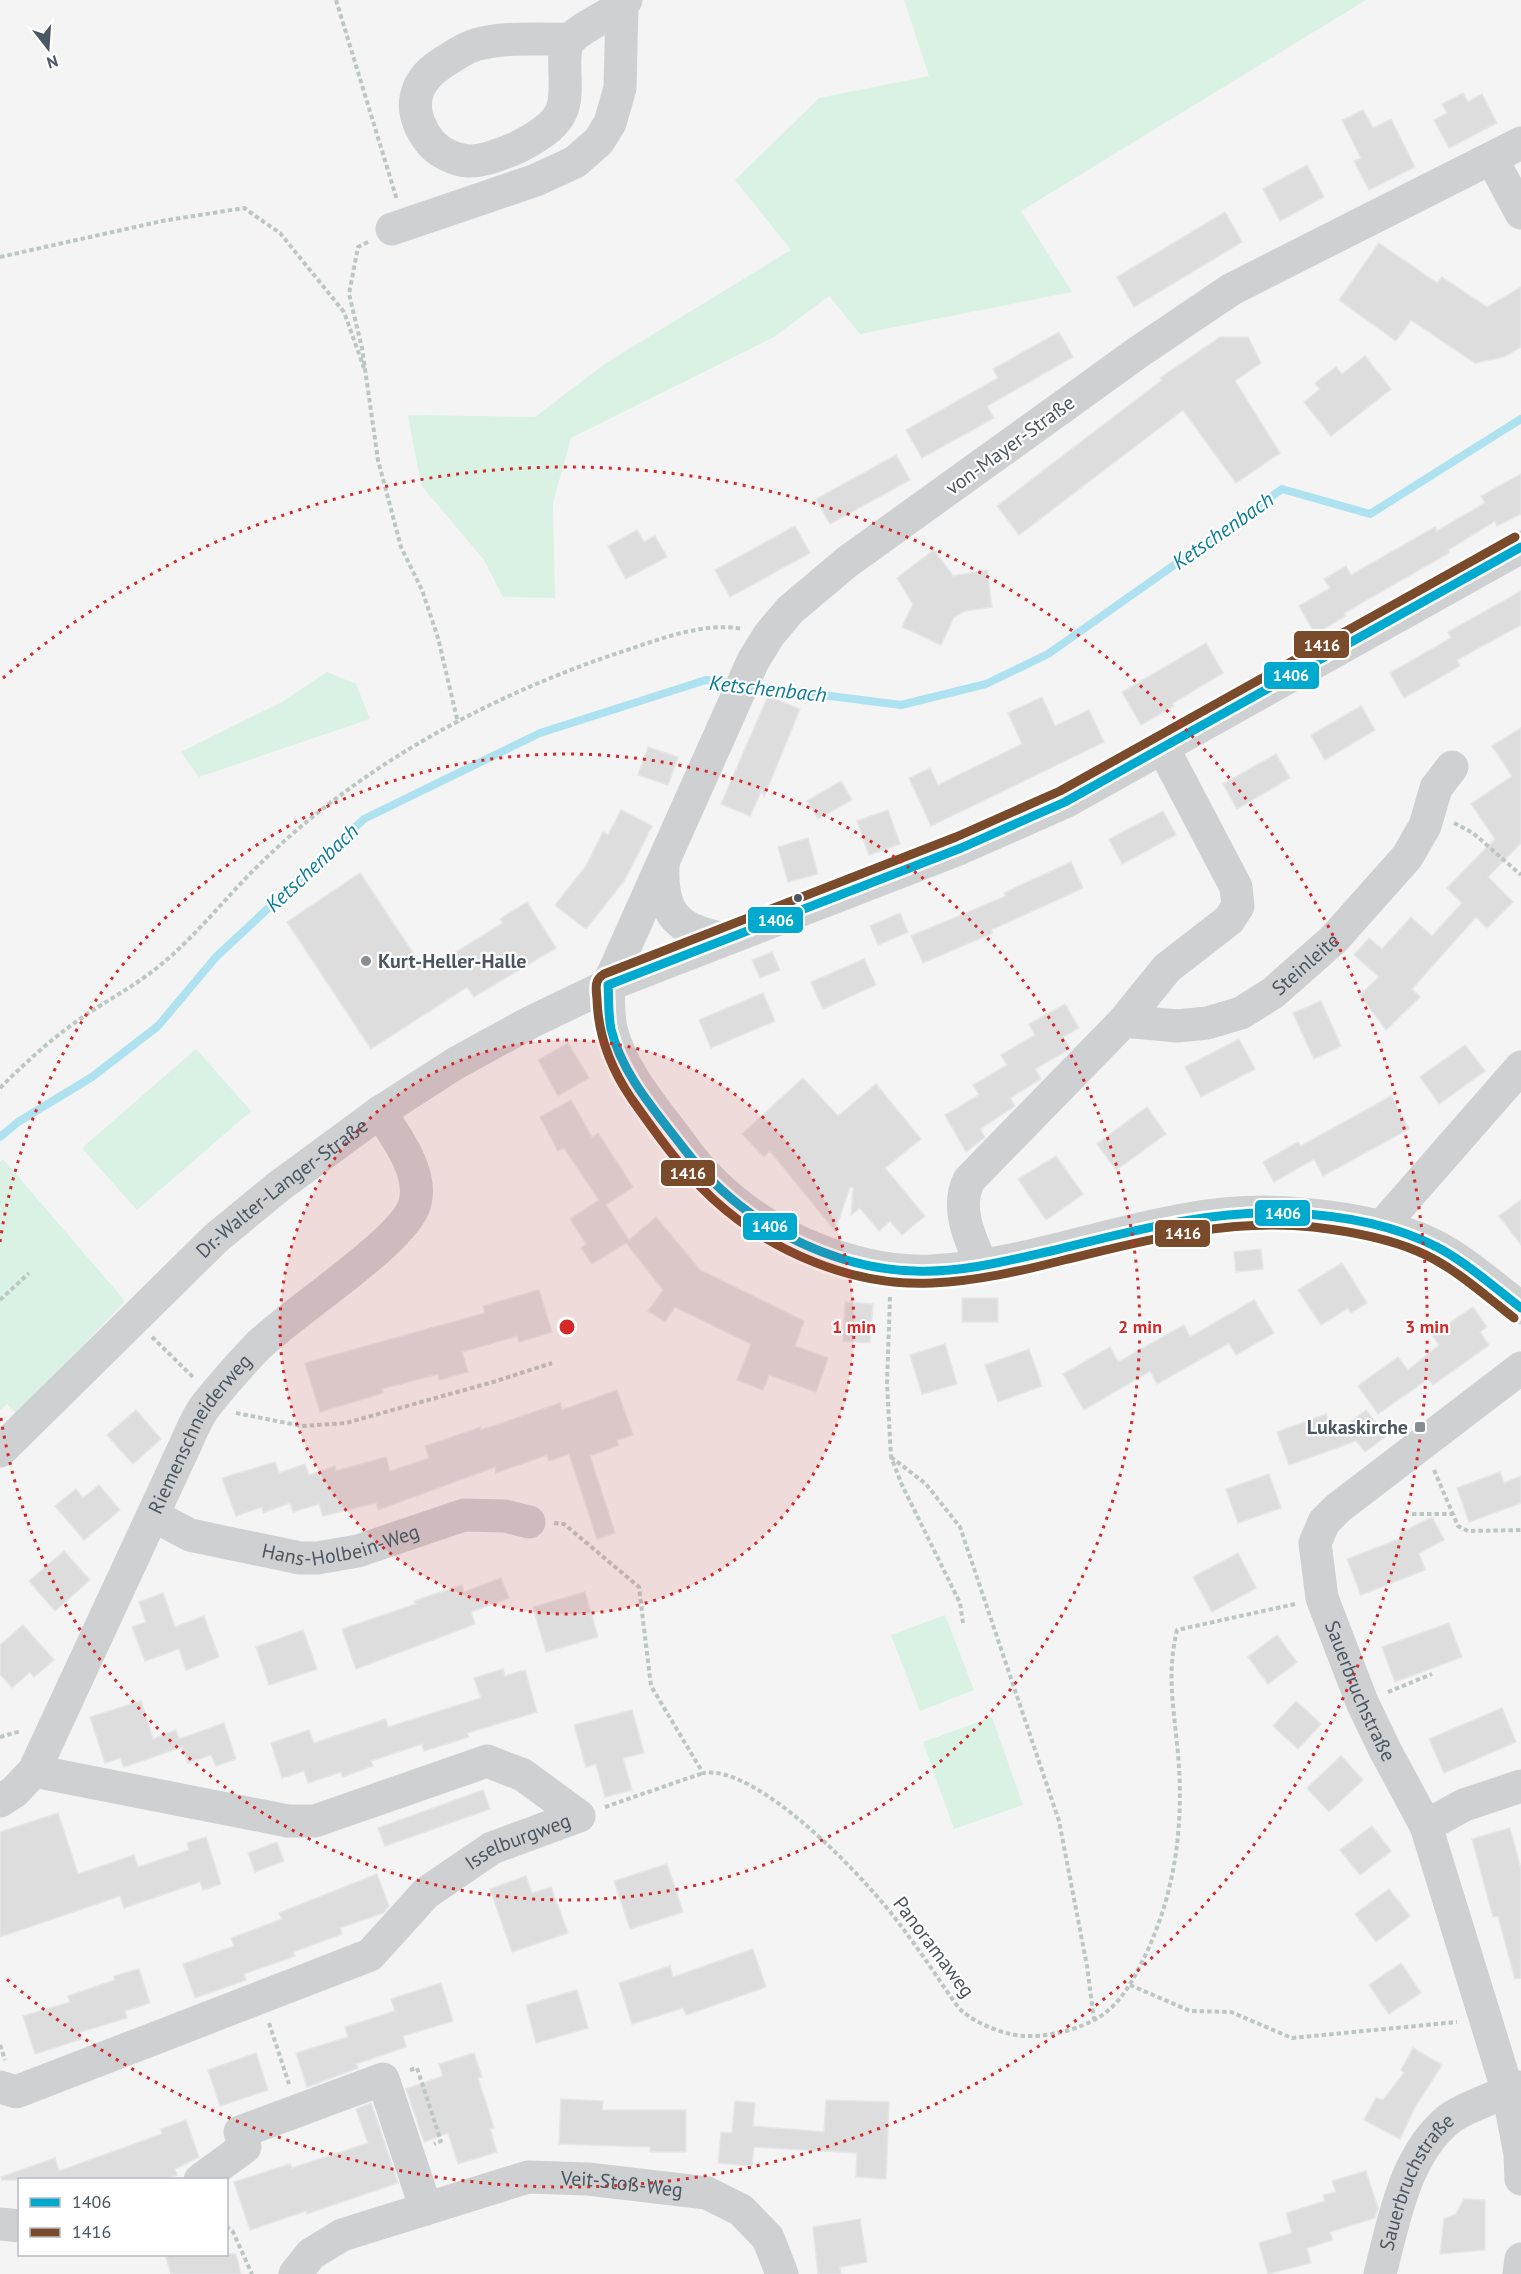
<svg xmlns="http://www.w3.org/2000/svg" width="1521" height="2274" font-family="'PT Sans',sans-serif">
<rect width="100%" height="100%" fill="#f4f4f4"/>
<g fill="#d9f2e3">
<polygon points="904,0 1366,0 1021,211 1072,292 860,334 829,296 774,337 571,438 553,503 555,598 503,597 484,560 421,485 408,415 535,417 606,363 791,250 735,180 819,98 929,76"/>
<polygon points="327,672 356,684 370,719 199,777 181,752 282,702"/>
<polygon points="196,1049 251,1111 137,1210 82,1148"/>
<polygon points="3,1159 125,1301 17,1414 7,1404 0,1410 0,1162"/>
<polygon points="945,1615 974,1690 920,1711 891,1635"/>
<polygon points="992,1717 1023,1805 954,1829 923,1742"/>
</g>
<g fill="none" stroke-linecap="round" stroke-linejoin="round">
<g stroke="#aee2f0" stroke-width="8">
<polyline points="751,686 901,705 986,684 1048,654 1282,489 1370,514 1521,419"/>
<polyline points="0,1137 18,1122 92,1077 158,1026 216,957 364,819 540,733 706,680 733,683"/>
</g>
</g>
<g fill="#ddddde" stroke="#e5e6e7" stroke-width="1.5">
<polygon points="1463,93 1468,102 1482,94 1497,123 1449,148 1434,120 1447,113 1442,104"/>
<polygon points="1363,110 1373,128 1391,119 1415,167 1369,190 1354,161 1361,158 1342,120"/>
<polygon points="1307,165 1324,197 1280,221 1263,189"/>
<polygon points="1225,212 1242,242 1134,307 1117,277"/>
<polygon points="1379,243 1437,283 1442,277 1487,307 1521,287 1521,347 1504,357 1475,363 1411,320 1396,341 1339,300"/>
<polygon points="1059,332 1073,357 987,406 994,418 922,458 906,430 998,378 993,369"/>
<polygon points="1220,337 1248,337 1261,363 1235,381 1280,453 1236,483 1183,410 1019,535 997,506 1162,380 1160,378"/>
<polygon points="1365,356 1391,389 1331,436 1304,402 1320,389 1315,383 1336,367 1342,374"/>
<polygon points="896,455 910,480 830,524 816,499"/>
<polygon points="1521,474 1521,514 1497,526 1495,521 1448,550 1449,553 1344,613 1346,616 1315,634 1299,606 1330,588 1324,579 1346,566 1351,575 1435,527 1437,531 1485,503 1481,496"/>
<polygon points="795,526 810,553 730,597 715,570"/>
<polygon points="637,530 644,542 655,536 667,557 626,579 608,546"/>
<polygon points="934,550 953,576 987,570 992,607 965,611 954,617 941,645 902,627 913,604 897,578"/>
<polygon points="1521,591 1521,625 1457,660 1460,666 1404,698 1390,673 1451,638 1448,632"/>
<polygon points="1206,643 1223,673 1173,703 1174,706 1141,725 1122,692"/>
<polygon points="768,696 800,709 764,797 762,790 750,816 721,804"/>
<polygon points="1042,697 1055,726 1089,710 1104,742 931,826 909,778 930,768 938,785 1022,744 1008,713"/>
<polygon points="1361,706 1375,730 1325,760 1311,735"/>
<polygon points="1521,728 1521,843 1488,877 1513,902 1487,928 1476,917 1412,989 1420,997 1386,1030 1360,995 1379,977 1354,955 1369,938 1382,949 1411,917 1432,936 1462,903 1447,888 1495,839 1471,804 1512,776 1492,746"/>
<polygon points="648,747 678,757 668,785 638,775"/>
<polygon points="1276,754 1290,778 1237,809 1223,784"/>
<polygon points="841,781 852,800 818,819 807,801"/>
<polygon points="621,810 652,826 624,881 586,929 555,905 586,866 603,832 608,835"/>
<polygon points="888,810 900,844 869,855 857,821"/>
<polygon points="1163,811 1176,835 1122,864 1109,839"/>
<polygon points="808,838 818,874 788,882 778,847"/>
<polygon points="1071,862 1083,888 991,930 993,933 923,963 911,936 1006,896 1004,893"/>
<polygon points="360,873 425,971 503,923 500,919 527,902 556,948 474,997 467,987 371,1049 287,922"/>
<polygon points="900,913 908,932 878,945 870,926"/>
<polygon points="772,952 780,970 760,978 752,960"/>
<polygon points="864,959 876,985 823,1009 811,982"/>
<polygon points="763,993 775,1021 711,1048 699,1020"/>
<polygon points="1321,1001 1341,1046 1314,1059 1293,1013"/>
<polygon points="1065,1004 1079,1028 1063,1037 1070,1049 1035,1069 1041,1079 1010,1098 1015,1106 980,1129 985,1137 966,1152 945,1115 979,1095 973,1085 1007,1065 1001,1055 1035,1035 1029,1024"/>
<polygon points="1239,1039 1255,1069 1201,1097 1185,1067"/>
<polygon points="568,1043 589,1078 558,1096 538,1060"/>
<polygon points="1465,1045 1485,1071 1439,1104 1420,1077"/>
<polygon points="803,1078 838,1116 876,1084 921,1139 885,1168 925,1216 902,1235 890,1221 879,1231 860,1208 851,1215 853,1188 850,1187 835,1231 770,1151 764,1157 742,1134"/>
<polygon points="1391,1096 1409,1129 1323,1176 1314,1159 1274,1182 1263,1162 1298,1142 1301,1146"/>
<polygon points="571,1100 592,1137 598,1133 633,1187 606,1205 629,1240 656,1217 700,1270 804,1321 795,1346 828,1358 816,1392 769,1375 763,1390 737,1380 751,1344 675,1307 665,1322 648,1311 663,1290 626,1243 592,1264 581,1248 586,1244 570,1219 599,1200 564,1148 558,1151 540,1117"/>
<polygon points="1147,1107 1166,1134 1116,1170 1097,1144"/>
<polygon points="1056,1156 1083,1194 1046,1220 1018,1179"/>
<polygon points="1521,1200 1521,1245 1499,1216"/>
<polygon points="1261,1249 1263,1269 1236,1272 1234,1252"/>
<polygon points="1342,1263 1367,1303 1351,1313 1348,1308 1321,1325 1298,1290"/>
<polygon points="539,1290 552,1332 519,1342 517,1336 462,1352 468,1372 439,1380 438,1374 382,1389 383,1393 320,1412 305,1363 485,1313 483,1306"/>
<rect x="962" y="1298" width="36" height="24"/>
<polygon points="1254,1300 1274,1333 1236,1355 1229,1343 1157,1384 1150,1371 1084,1410 1063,1374 1110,1347 1118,1362 1184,1325 1190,1337"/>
<polygon points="845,1302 873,1304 870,1343 843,1341"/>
<polygon points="1473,1307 1487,1327 1480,1332 1489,1345 1433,1385 1428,1379 1378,1414 1358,1386 1398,1357 1408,1370 1439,1345 1432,1335"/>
<polygon points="945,1344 957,1384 922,1394 910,1355"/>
<polygon points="1029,1349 1042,1386 998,1402 985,1365"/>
<polygon points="617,1390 633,1435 617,1440 619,1445 590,1456 615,1533 597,1539 569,1454 549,1461 547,1455 496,1473 495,1467 378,1510 376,1503 323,1516 319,1504 293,1512 290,1503 263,1513 262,1507 236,1516 222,1478 275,1462 279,1473 305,1464 309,1475 335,1466 336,1471 386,1457 390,1471 429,1458 425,1446 481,1427 481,1430 560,1403 562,1410"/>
<polygon points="136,1410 161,1439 133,1464 107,1435"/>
<polygon points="1366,1410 1386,1436 1365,1452 1356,1441 1289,1465 1277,1432 1326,1414 1334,1434"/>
<polygon points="1500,1472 1504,1483 1521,1476 1521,1503 1469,1522 1457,1488"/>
<polygon points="1269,1474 1281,1508 1238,1523 1226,1489"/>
<polygon points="99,1485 120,1510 84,1540 55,1506 76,1489 83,1498"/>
<polygon points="1432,1517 1444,1540 1419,1553 1425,1570 1361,1595 1347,1559 1402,1538 1400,1533"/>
<polygon points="64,1551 90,1580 55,1611 29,1581"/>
<polygon points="1238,1553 1256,1588 1212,1612 1193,1577"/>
<polygon points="501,1578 509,1598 471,1612 475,1624 356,1669 342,1629 416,1604 414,1601 462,1585 464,1592"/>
<polygon points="585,1592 598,1637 546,1652 533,1607"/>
<polygon points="163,1593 175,1627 204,1616 219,1657 186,1670 179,1649 145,1661 132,1627 146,1622 139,1602"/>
<polygon points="1449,1623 1462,1657 1395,1682 1382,1647"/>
<polygon points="23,1625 54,1660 34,1677 30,1672 12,1688 0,1674 0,1645"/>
<polygon points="303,1630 317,1669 269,1685 256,1647"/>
<polygon points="1277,1635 1297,1662 1268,1684 1248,1657"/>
<polygon points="503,1669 505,1676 525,1670 537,1712 467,1733 469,1737 424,1751 422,1744 371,1761 373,1766 342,1777 341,1772 308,1783 304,1771 282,1778 271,1743 309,1730 314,1743 386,1719 388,1727 481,1698 474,1678"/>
<polygon points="141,1701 153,1739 176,1730 179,1739 224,1723 236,1759 216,1766 211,1755 188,1763 182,1747 124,1767 120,1758 105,1763 90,1717"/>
<polygon points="1296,1701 1321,1724 1298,1749 1273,1726"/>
<polygon points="1502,1708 1516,1742 1444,1773 1429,1739"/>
<polygon points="632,1710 644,1753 623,1758 632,1790 605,1797 596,1764 586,1767 574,1725"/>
<polygon points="1341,1756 1363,1780 1329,1812 1307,1788"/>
<polygon points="483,1790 490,1809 385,1846 378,1828"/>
<polygon points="58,1813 78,1874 134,1855 138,1867 189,1850 187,1843 206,1837 221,1884 203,1890 200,1882 124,1908 120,1896 0,1937 0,1832"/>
<polygon points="1372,1826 1391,1851 1360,1875 1340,1850"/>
<polygon points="1510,1828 1521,1869 1521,1978 1515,1979 1498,1916 1493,1917 1472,1839"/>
<polygon points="277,1842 284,1861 255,1872 248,1853"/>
<polygon points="667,1864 683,1912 630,1929 614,1881"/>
<polygon points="377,1874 389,1906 383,1913 340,1928 342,1934 293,1952 295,1956 244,1974 246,1980 195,1998 183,1964 234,1946 231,1938 282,1919 279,1913"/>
<polygon points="526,1876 532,1893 551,1887 568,1933 512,1952 490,1889"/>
<polygon points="1389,1889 1410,1916 1376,1942 1355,1914"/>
<polygon points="753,1949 766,1987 686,2015 683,2008 632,2024 619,1983 670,1966 673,1977"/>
<polygon points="1401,1963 1421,1993 1389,2014 1369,1985"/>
<polygon points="139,1969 150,2003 125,2011 127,2018 80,2032 82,2039 35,2054 23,2016 70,2002 68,1996 115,1980 114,1976"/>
<polygon points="441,1983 453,2021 403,2036 406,2047 356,2064 358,2068 307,2087 296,2053 348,2037 345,2027 395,2011 391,1999"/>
<polygon points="577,1990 588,2028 536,2043 526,2005"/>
<polygon points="1413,2048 1442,2065 1415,2107 1400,2139 1364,2120 1376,2098 1383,2100 1404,2073 1401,2070"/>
<polygon points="256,2053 268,2090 220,2106 208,2070"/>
<polygon points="474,2053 482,2077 478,2078 494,2128 490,2129 497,2152 458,2164 448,2133 424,2142 406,2089 443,2076 439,2064"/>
<polygon points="561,2099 603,2101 602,2110 686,2110 686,2152 650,2152 650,2147 559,2144"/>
<polygon points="826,2100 889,2102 886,2179 856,2177 857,2153 754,2147 752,2166 718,2163 721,2132 732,2133 735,2101 755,2103 753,2126 824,2132"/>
<polygon points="371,2103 398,2183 318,2210 307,2214 306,2211 250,2230 234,2182 290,2164 292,2168 368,2143 356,2109"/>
<polygon points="186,2120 199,2157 175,2169 177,2175 164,2180 2,2180 1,2177 55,2158 59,2171 162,2134 161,2129"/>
<polygon points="1366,2171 1378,2208 1375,2218 1330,2232 1333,2240 1307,2248 1311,2263 1268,2274 1259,2243 1292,2233 1286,2213 1325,2201 1323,2195 1336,2192 1332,2181"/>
<polygon points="1464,2199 1485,2200 1485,2250 1440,2254 1444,2219 1456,2214"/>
<polygon points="860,2219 867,2262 840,2267 841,2274 818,2274 813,2227"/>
<polygon points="165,2254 236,2254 241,2274 171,2274"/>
</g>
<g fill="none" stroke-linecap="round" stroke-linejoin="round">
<g stroke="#bcc7c4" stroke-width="4" stroke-dasharray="4.5 3" stroke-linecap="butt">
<polyline points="336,0 397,200"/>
<polyline points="368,242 358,247 349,294 362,348 378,460 401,547 422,590 438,638 458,723"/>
<polyline points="0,257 162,221 244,208 280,233 344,312 364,368"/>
<polyline points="1454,823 1473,833 1521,875"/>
<path d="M0,1088c26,-26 52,-50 83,-71 24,-17 52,-31 75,-50 39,-31 70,-73 106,-107 98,-95 225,-164 354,-207 37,-12 85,-32 124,-24"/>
<polyline points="890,1297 887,1383 891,1457 902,1485 960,1603 963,1623"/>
<polyline points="0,1300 29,1273"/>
<polyline points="152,1337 194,1378"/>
<polyline points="236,1413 302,1426 346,1423 493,1382 552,1363"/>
<polyline points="891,1457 926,1484 960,1527 1059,1821 1087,1966 1094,2019"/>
<polyline points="1434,1470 1458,1526 1468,1531 1521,1530"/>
<polyline points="1412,1514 1453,1514"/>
<path d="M554,1523l10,1 75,63 12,99 52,87c56,-9 166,109 198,153 15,20 29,40 43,61 6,8 12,19 19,25 16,13 44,24 64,24 27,1 67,-10 86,-30 14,-14 23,-32 32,-50 32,-67 40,-139 32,-212 -4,-42 -10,-72 0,-114l118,-26"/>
<polyline points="1388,1692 1432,1674"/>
<polyline points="0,1737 21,1731"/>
<polyline points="605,1807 703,1773"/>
<polyline points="1130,1985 1190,2011 1231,2012 1292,2038 1457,2022"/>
<polyline points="269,2023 289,2084"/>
<polyline points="0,2045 5,2060"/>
<polyline points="410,2070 417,2068 441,2141 434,2144"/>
<polyline points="226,2226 233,2232 252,2274"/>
</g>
<g stroke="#ced0d2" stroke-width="33">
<path d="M570,39c-31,1 -65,-3 -95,6 -10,3 -20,10 -28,15 -15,9 -28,20 -31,38 -3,16 5,33 15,45 9,10 24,17 37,18 25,1 83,-25 93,-49 10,-21 -2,-56 8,-71 8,-11 41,-27 53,-35"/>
<path d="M1521,143l-289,146 -92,62 -293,211 -57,48 -21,25 -16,26 -145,324c1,14 0,31 3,44 11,44 45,81 71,117 30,42 69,73 117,96 39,18 89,31 133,29 118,-6 235,-67 356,-58 46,3 108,12 149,34 30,16 57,41 84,61"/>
<polyline points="1492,159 1521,213"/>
<polyline points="392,229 536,180 575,162 599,141 610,123 620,88 622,6 626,0"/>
<path d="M663,866c-2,50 16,65 63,73"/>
<path id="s1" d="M1124,1021l53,5 30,-3 34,-10 32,-20 61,-54 73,-82 18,-31 11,-38 16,-21"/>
<polyline points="1381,1227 1521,1067"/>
<path d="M982,1265c-12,-26 -27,-57 -13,-85l155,-159 43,-53 62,-48 9,-14 -2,-19 -73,-139"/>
<path id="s2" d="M1521,1368l-183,140 -14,14 -9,21 7,55 40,104 23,48 41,76 82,266 12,62 1,25"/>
<path id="s3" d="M0,1451l216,-213 62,-51 102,-75 76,-49 75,-41 77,-37 353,-137 104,-46 456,-255"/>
<path id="s4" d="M154,1516l36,19 110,23h17l41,-7 106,-36 41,1 24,6"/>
<path id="s5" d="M0,1801l14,-9 20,-21 148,-319c8,-16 14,-35 25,-48 15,-19 32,-38 48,-55 32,-34 151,-108 160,-146 8,-31 -19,-66 -35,-91"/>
<polyline points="1426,1826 1464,1805 1521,1786"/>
<path id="s6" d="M0,2087l16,5 354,-137 56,-62 66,-45 87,-32 -56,-41 -36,-14 -172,60h-27l-254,-50"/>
<polyline points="200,2180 245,2147 240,2132 383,2079 426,2209"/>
<polyline points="0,2224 20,2226"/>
<path id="s7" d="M295,2274l16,-20 31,-19 186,-58 60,2 119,14 34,17 27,28 14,36"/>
<path id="s8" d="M1380,2274c14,-53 24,-118 69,-155 14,-11 53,-25 72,-32"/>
<polyline points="1519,2274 1521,2259"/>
</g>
<g stroke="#fff" stroke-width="14">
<path id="bus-1" d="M1521,547l-456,255 -104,46 -353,137c1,14 0,30 3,44 11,46 46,84 74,121 28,36 63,66 104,87 39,20 83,33 126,34 45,2 92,-10 136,-20 78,-19 155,-41 237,-38 50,2 104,11 149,34 30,16 57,40 84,61"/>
</g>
<g stroke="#fff" stroke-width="14">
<path id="bus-2" d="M1514,1318c-31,-24 -61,-52 -97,-67 -33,-14 -69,-20 -104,-24 -86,-9 -166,13 -249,33 -43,11 -87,21 -132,23 -79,4 -163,-32 -220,-85 -31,-29 -57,-66 -81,-100 -21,-31 -33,-62 -34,-99 -1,-11 -3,-19 7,-25l352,-137 104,-46 455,-254"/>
</g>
<use href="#bus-1" stroke="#00a9ce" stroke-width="9"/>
<use href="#bus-2" stroke="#7a4b2a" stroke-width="9"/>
</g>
<circle cx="567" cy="1327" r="287" fill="#d62828" fill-opacity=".12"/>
<g fill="none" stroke="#d62828" stroke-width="3" stroke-dasharray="3 6">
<circle cx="567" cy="1327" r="287"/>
<path d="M0 1242A573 573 0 1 1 0 1412"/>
<path d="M3 678A860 860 0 1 1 3 1976"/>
</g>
<circle fill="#4a5661" stroke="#fff" stroke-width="2" cx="798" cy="898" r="5"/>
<g fill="#868d94" stroke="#fff" stroke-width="2">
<circle cx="366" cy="961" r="6"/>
<rect x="1414" y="1421" width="12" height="12" rx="3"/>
</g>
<g text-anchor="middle" stroke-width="4.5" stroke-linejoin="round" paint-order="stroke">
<g font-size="20" fill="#4a5661" stroke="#fff">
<text transform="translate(1010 445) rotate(-36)" y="7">von-Mayer-Straße</text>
<text dy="7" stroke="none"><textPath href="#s1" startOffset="200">Steinleite</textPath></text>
<text dy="7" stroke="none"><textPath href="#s3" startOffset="386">Dr.-Walter-Langer-Straße</textPath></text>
<text dy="7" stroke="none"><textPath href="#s5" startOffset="422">Riemenschneiderweg</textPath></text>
<text dy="7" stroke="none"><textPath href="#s4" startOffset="195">Hans-Holbein-Weg</textPath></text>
<text dy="7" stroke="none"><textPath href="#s2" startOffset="429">Sauerbruchstraße</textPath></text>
<text dy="7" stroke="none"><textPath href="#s6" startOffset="586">Isselburgweg</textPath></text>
<text transform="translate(934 1947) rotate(53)" y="7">Panoramaweg</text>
<text dy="7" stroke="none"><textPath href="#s7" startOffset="351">Veit-Stoß-Weg</textPath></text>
<text dy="7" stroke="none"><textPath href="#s8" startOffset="100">Sauerbruchstraße</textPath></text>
</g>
<g font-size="20" font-weight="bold" fill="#4a5661" stroke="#fff" text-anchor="start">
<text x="378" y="968">Kurt-Heller-Halle</text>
<text x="1408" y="1434" text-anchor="end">Lukaskirche</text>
</g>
<g font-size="21" font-style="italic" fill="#0c7c9b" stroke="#fff">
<text transform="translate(1223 531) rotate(-35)" y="7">Ketschenbach</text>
<text transform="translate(768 689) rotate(6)" y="7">Ketschenbach</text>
<text transform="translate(312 868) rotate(-43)" y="7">Ketschenbach</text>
</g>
</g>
<circle cx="567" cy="1327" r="9" fill="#d62828" stroke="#fff" stroke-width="3"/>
<g font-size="18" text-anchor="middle" font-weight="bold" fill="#d62828" stroke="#fff" stroke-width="4.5" stroke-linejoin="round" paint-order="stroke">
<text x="854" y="1333">1 min</text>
<text x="1140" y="1333">2 min</text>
<text x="1427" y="1333">3 min</text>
</g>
<g stroke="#fff" stroke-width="2">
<rect x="1293" y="630" width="57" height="29" rx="6" fill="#7a4b2a"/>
<rect x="1263" y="661" width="57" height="29" rx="6" fill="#00a9ce"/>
<rect x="747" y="906" width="57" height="28" rx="6" fill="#00a9ce"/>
<rect x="660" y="1159" width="56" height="28" rx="6" fill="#7a4b2a"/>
<rect x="1254" y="1199" width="57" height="28" rx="6" fill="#00a9ce"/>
<rect x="742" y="1212" width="56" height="29" rx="6" fill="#00a9ce"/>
<rect x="1154" y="1219" width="57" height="29" rx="6" fill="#7a4b2a"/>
</g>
<g font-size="16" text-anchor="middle" font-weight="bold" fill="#fff">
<text x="1322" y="651">1416</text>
<text x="1291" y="681">1406</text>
<text x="776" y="926">1406</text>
<text x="688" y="1179">1416</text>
<text x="1283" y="1219">1406</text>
<text x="770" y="1232">1406</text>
<text x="1183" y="1239">1416</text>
</g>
<rect x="18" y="2178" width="210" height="78" fill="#ffffff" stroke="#b7bbc0" stroke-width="1.5"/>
<rect x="30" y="2198" width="30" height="9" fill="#00a9ce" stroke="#b7bbc0" stroke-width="1.5"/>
<text x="72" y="2208" font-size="18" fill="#4a5661">1406</text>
<rect x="30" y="2228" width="30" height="9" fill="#7a4b2a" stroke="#b7bbc0" stroke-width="1.5"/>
<text x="72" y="2238" font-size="18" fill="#4a5661">1416</text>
<g transform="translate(48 48) rotate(163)" stroke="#ffffff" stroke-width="4.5" paint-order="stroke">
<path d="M0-4.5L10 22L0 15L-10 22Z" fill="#4a5661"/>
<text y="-9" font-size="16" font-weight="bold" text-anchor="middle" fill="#4a5661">N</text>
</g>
</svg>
